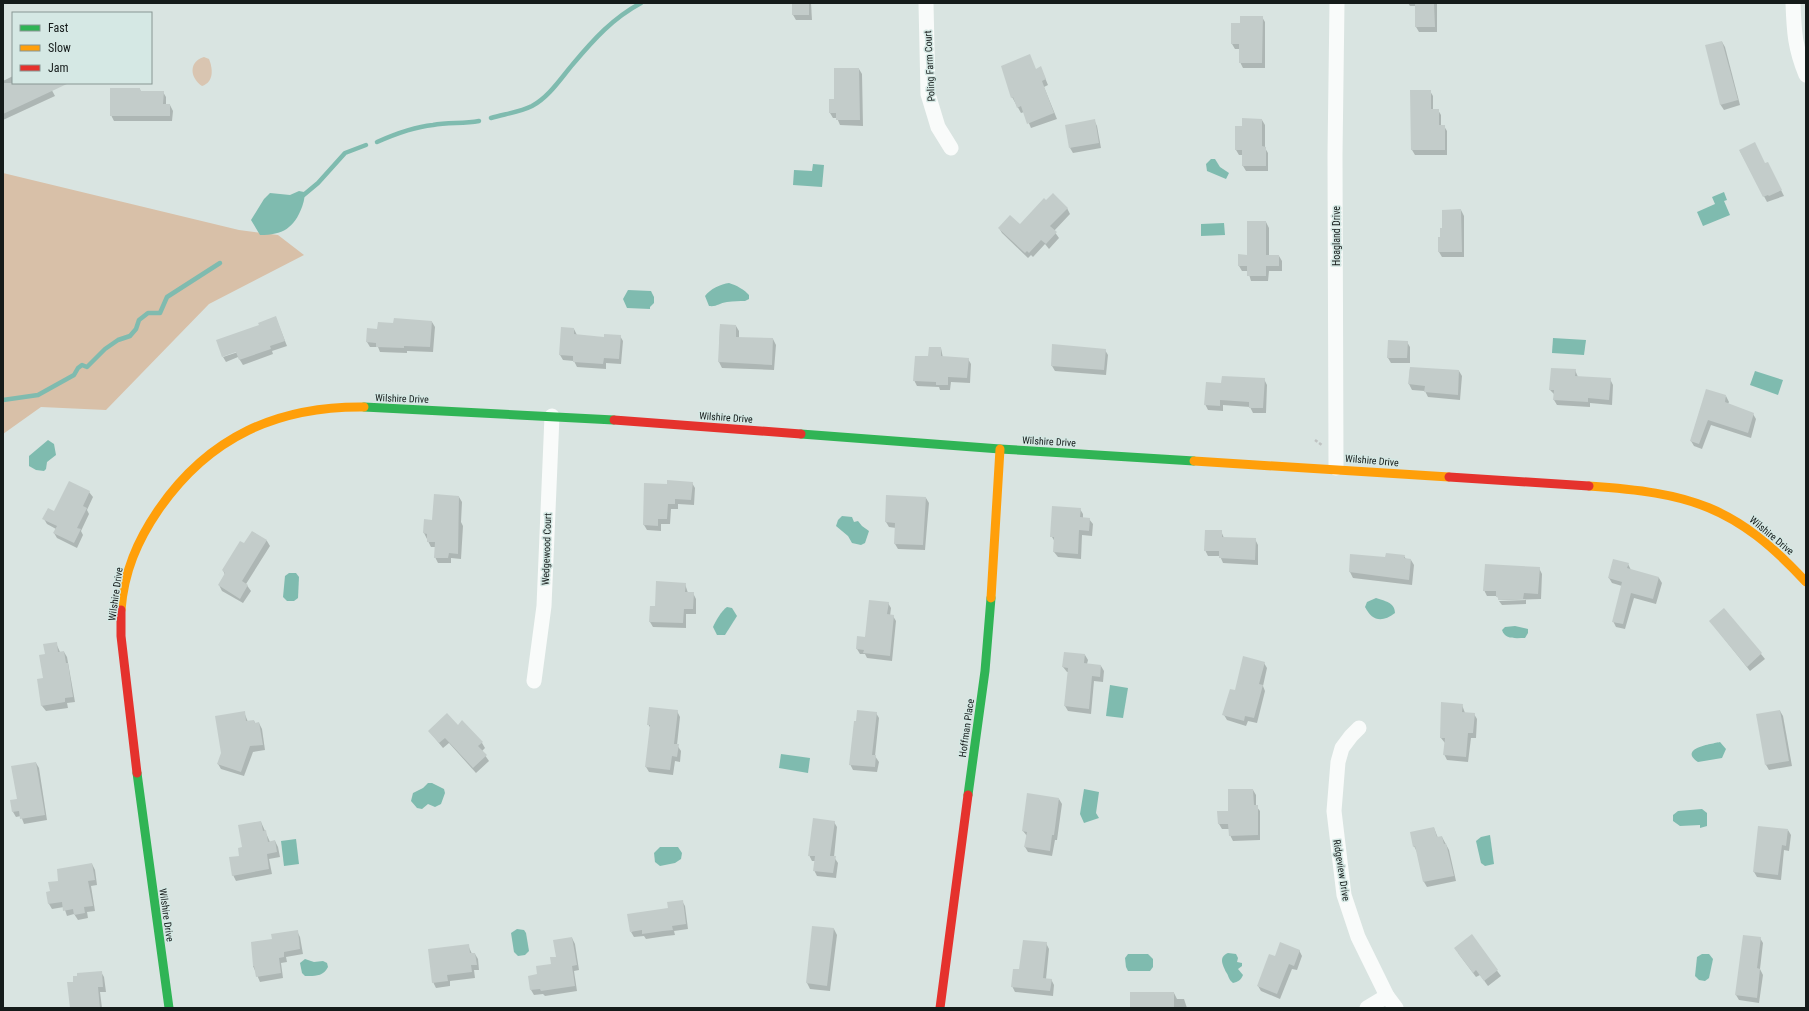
<svg xmlns="http://www.w3.org/2000/svg" width="1809" height="1011" font-family="'Roboto Condensed',sans-serif">
<rect width="100%" height="100%" fill="#d9e4e1"/>
<path fill="#d9c5b1" d="M204,57l5,2c4,10 5,23 -7,27 -12,-8 -14,-24 2,-29z"/>
<polygon fill="#d8c0a8" points="3,173 239,230 278,235 304,255 209,304 106,410 41,407 3,434"/>
<g fill="#7fbbaf">
<polygon points="1211,159 1215,159 1220,167 1229,173 1226,179 1207,171 1206,164"/>
<polygon points="813,164 824,165 822,187 793,185 794,170 812,171"/>
<path d="M299,191l5,1c1,6 0,9 -2,15 -8,21 -19,28 -42,28l-9,-15 13,-21 6,-6 20,2z"/>
<polygon points="1724,192 1727,200 1724,201 1730,215 1703,226 1697,212 1715,204 1712,197"/>
<polygon points="1224,223 1225,235 1201,236 1201,224"/>
<path d="M729,283c7,2 16,7 20,12v4l-4,2c-6,0 -11,0 -18,1 -8,1 -10,5 -18,4l-4,-10c5,-7 16,-12 24,-13z"/>
<polygon points="628,290 651,291 654,297 654,303 650,307 650,309 627,308 623,299"/>
<polygon points="1553,338 1586,340 1584,355 1552,353"/>
<polygon points="1755,371 1783,380 1778,395 1750,385"/>
<polygon points="48,440 54,444 56,455 47,462 46,469 44,471 36,470 29,466 29,456"/>
<polygon points="842,516 852,517 854,522 858,521 862,526 869,531 865,543 861,545 852,543 848,536 836,526 838,520"/>
<polygon points="289,573 296,573 299,577 298,598 294,601 287,601 283,597 285,576"/>
<path d="M1376,598c8,3 19,4 19,15 -13,10 -23,8 -30,-6l2,-5z"/>
<path d="M727,607l5,1 5,8 -12,19h-8l-4,-8c2,-5 9,-17 14,-20z"/>
<path d="M1515,626l13,3v4l-3,5c-9,0 -20,2 -23,-8l3,-3z"/>
<polygon points="1110,685 1128,688 1123,718 1106,716"/>
<path d="M1720,742l6,7 -4,9 -24,4c-20,-14 14,-18 22,-20z"/>
<polygon points="781,754 810,758 808,773 779,768"/>
<polygon points="428,783 432,783 444,789 445,793 441,804 435,807 428,804 422,809 417,808 411,801 413,793 423,788"/>
<polygon points="1084,789 1099,792 1096,813 1099,818 1084,823 1080,814"/>
<polygon points="1702,809 1707,813 1707,826 1700,828 1700,825 1680,826 1673,821 1673,815 1678,811"/>
<polygon points="1490,835 1494,864 1485,866 1481,863 1476,841 1481,837"/>
<polygon points="296,839 299,864 284,866 281,841"/>
<polygon points="660,847 678,847 682,853 681,859 675,863 660,866 655,862 654,853"/>
<polygon points="517,929 524,930 526,933 529,951 525,955 518,956 514,952 511,933"/>
<path d="M1228,953l8,1 2,4 -1,4 5,1v3l-4,3 5,6c-2,5 -5,7 -10,8 -5,-4 -4,-7 -7,-11 -3,-7 -8,-15 2,-19z"/>
<polygon points="1128,954 1148,954 1153,959 1153,967 1150,971 1128,971 1126,967 1125,958"/>
<polygon points="1702,954 1709,954 1713,959 1709,978 1705,981 1699,980 1695,976 1697,957"/>
<path d="M305,959l9,3 9,-1 4,2 1,4c-5,10 -14,9 -23,9l-3,-3 -2,-10z"/>
</g>
<g fill="#0003">
<polygon points="793,3 811,3 812,20 796,20 793,15"/>
<polygon points="1408,3 1437,3 1437,32 1419,32 1416,27 1416,6 1410,6"/>
<polygon points="1262,17 1265,22 1265,68 1243,68 1240,62 1240,49 1235,49 1232,44 1241,24"/>
<polygon points="1722,42 1725,47 1740,105 1724,110 1720,104"/>
<polygon points="1041,68 1048,85 1044,87 1057,119 1031,128 1024,112 1021,113 1012,97"/>
<polygon points="859,69 862,74 863,126 840,125 837,118 833,118 830,113 830,100 835,100"/>
<polygon points="13,76 13,83 48,83 55,96 3,120 3,81"/>
<polygon points="140,89 141,92 163,92 166,97 166,105 170,105 173,111 172,121 114,121 111,115"/>
<polygon points="1411,91 1430,91 1433,96 1433,110 1438,110 1441,115 1441,126 1444,126 1447,131 1447,155 1415,155 1412,150"/>
<polygon points="1094,120 1097,126 1101,148 1073,153 1070,148"/>
<polygon points="1262,120 1265,125 1265,148 1268,153 1268,171 1246,171 1243,166 1243,155 1239,155 1236,150 1236,127 1243,127"/>
<polygon points="1740,151 1770,168 1784,196 1767,202"/>
<polygon points="1046,201 1067,208 1070,214 1054,231 1059,238 1049,249 1045,244 1033,257 1031,255 1028,258 1002,233 999,228 1020,225"/>
<polygon points="1461,210 1464,216 1464,257 1442,257 1439,252 1441,238"/>
<polygon points="1266,222 1269,228 1269,256 1279,256 1282,261 1282,271 1269,271 1268,281 1251,281 1248,271 1242,271 1239,266 1248,256"/>
<polygon points="276,318 287,346 272,351 273,354 243,365 238,357 226,362 223,357 241,351 260,326"/>
<polygon points="432,322 435,327 433,352 407,351 407,353 380,352 378,347 370,347 367,342 378,330"/>
<polygon points="720,325 736,326 739,331 739,338 773,339 776,345 774,370 722,368 719,362"/>
<polygon points="574,329 577,335 604,338 620,336 623,341 621,364 606,363 606,369 577,367 574,361 563,360 560,355"/>
<polygon points="1407,342 1410,347 1410,363 1391,363 1388,358"/>
<polygon points="941,348 943,358 968,359 971,364 970,383 951,382 950,390 940,390 939,387 917,386 914,380"/>
<polygon points="1105,350 1108,355 1106,375 1055,371 1052,366"/>
<polygon points="1410,368 1459,371 1462,376 1460,400 1428,397 1425,391 1412,390 1409,384"/>
<polygon points="1575,370 1578,377 1610,379 1613,385 1612,405 1590,403 1590,407 1557,405 1554,400 1555,395 1550,390"/>
<polygon points="1264,379 1267,385 1266,413 1253,413 1250,407 1223,405 1223,411 1208,410 1205,404 1222,384"/>
<polygon points="1726,396 1729,402 1728,404 1753,414 1756,419 1751,438 1711,425 1702,449 1694,446 1691,441"/>
<polygon points="692,483 695,488 694,505 678,504 678,509 671,509 670,524 661,524 661,531 647,530 644,525 668,485"/>
<polygon points="89,492 93,497 87,510 89,514 81,531 83,535 77,548 57,538 54,533 56,529 47,524 44,519"/>
<polygon points="459,497 462,502 461,522 463,526 461,559 451,558 451,563 438,563 435,557 435,547 431,547 424,533 433,521"/>
<polygon points="926,498 929,503 925,550 898,549 895,544 896,528 889,527 886,522"/>
<polygon points="1080,509 1083,514 1083,518 1089,519 1093,524 1092,536 1082,535 1081,559 1058,557 1054,552 1055,542 1052,537"/>
<polygon points="1221,531 1224,538 1255,539 1258,545 1258,565 1223,563 1220,556 1208,556 1205,550"/>
<polygon points="253,532 267,541 270,546 246,584 251,591 243,603 222,591 219,585 225,575 223,570 245,545"/>
<polygon points="1351,555 1386,558 1404,556 1406,559 1411,560 1414,565 1412,585 1353,578 1350,572"/>
<polygon points="1628,564 1631,570 1659,578 1662,583 1656,604 1634,598 1625,629 1616,627 1613,621 1622,586 1612,583 1609,578"/>
<polygon points="1539,568 1542,574 1541,599 1499,600 1497,596 1487,596 1484,590"/>
<polygon points="685,584 688,593 693,593 696,599 696,614 686,614 686,628 653,627 650,622 656,607"/>
<polygon points="1526,600 1526,604 1502,605 1499,601"/>
<polygon points="888,603 891,608 890,616 893,616 896,621 892,661 867,658 865,654 860,654 857,649"/>
<polygon points="1724,609 1765,659 1750,671 1710,621"/>
<polygon points="56,643 60,652 64,652 67,657 75,702 67,703 68,708 46,711 42,706 38,680 44,679"/>
<polygon points="1085,655 1088,660 1087,664 1101,666 1104,671 1103,682 1094,681 1091,714 1068,711 1065,706 1069,672 1067,672 1063,667"/>
<polygon points="1264,663 1267,668 1263,686 1265,691 1257,723 1248,721 1246,726 1227,720 1224,715 1235,691"/>
<polygon points="1462,705 1465,713 1474,714 1477,719 1476,738 1471,738 1468,762 1447,760 1444,754 1445,743 1441,738"/>
<polygon points="677,711 680,717 677,745 681,751 680,762 675,761 673,775 649,772 646,767 651,729 648,724"/>
<polygon points="1780,711 1783,716 1792,766 1769,770 1766,765"/>
<polygon points="244,712 248,722 254,721 256,724 259,723 262,729 265,750 253,752 244,776 221,769 218,764"/>
<polygon points="876,713 879,718 875,756 879,762 877,772 853,770 850,764"/>
<polygon points="457,726 482,743 485,748 482,751 489,761 476,773 449,743 443,748 429,731"/>
<polygon points="36,763 39,768 47,820 24,824 21,816 16,817 13,812"/>
<polygon points="1253,790 1256,795 1256,806 1260,811 1260,840 1233,841 1230,835 1230,829 1222,829 1219,824"/>
<polygon points="1059,799 1062,804 1057,840 1055,840 1052,856 1028,852 1025,847 1027,836 1023,831"/>
<polygon points="261,822 270,842 275,841 278,847 280,857 269,859 272,874 236,881 233,875 243,848"/>
<polygon points="834,822 837,827 834,857 838,863 836,878 817,876 814,870 815,861 812,861 809,855"/>
<polygon points="1434,828 1438,838 1442,837 1449,850 1456,881 1427,887 1424,882 1417,852 1414,846"/>
<polygon points="1788,830 1791,835 1789,851 1784,850 1781,880 1757,877 1754,872"/>
<polygon points="92,864 95,870 97,885 91,886 95,911 87,912 88,918 78,920 74,914 67,916 64,907 52,909 49,904 47,892 51,892 60,881"/>
<polygon points="682,901 685,906 688,929 674,931 675,935 666,936 646,939 644,936 634,937 631,932"/>
<polygon points="813,927 834,929 837,935 830,991 810,989 807,983"/>
<polygon points="297,931 300,937 303,954 286,957 287,962 281,963 283,978 260,982 253,966 273,940"/>
<polygon points="1471,936 1501,976 1488,986 1480,975 1476,977 1458,953"/>
<polygon points="572,938 575,944 579,970 574,971 577,991 545,996 543,994 534,995 531,990 538,975 552,964"/>
<polygon points="1760,938 1763,943 1760,969 1763,975 1759,1003 1739,1000 1736,995"/>
<polygon points="1046,943 1049,949 1046,979 1051,979 1054,985 1053,996 1015,992 1012,986 1020,970"/>
<polygon points="468,945 472,954 475,954 478,959 479,970 474,970 475,978 450,981 450,986 436,988 433,982"/>
<polygon points="1299,950 1302,956 1297,970 1292,969 1280,999 1261,991 1258,986 1275,958"/>
<polygon points="101,972 104,977 106,992 100,992 102,1008 71,1008 74,983"/>
<polygon points="1174,993 1177,999 1184,999 1187,1008 1131,1008"/>
</g>
<g fill="none" stroke-linecap="round" stroke-linejoin="round">
<g stroke="#7fbbaf" stroke-width="4.5">
<path d="M491,118c14,-4 29,-6 41,-12 17,-9 29,-28 41,-42 21,-25 40,-46 68,-61"/>
<path d="M377,142c18,-8 36,-15 56,-17 15,-3 30,-1 46,-4"/>
<polyline points="300,198 318,183 345,153 366,145"/>
<polyline points="3,400 38,395 74,375 78,368 82,365 87,367 105,349 118,340 130,336 136,329 139,320 148,313 160,313 167,297 220,263"/>
</g>
</g>
<g fill="#c3ccca">
<rect x="792" y="3" width="17" height="12"/>
<polygon points="1415,3 1434,3 1435,27 1415,27"/>
<polygon points="1240,16 1263,16 1262,63 1239,63 1239,44 1231,44 1231,23 1240,23"/>
<polygon points="1722,41 1738,100 1720,105 1705,45"/>
<polygon points="1030,54 1036,69 1041,66 1046,79 1042,81 1054,113 1027,124 1021,106 1017,108 1013,97 1011,98 1001,66"/>
<polygon points="834,68 859,68 860,120 836,120 836,113 829,113 829,99 834,99"/>
<polygon points="3,83 69,83 3,114"/>
<polygon points="110,88 140,88 140,91 164,91 163,104 170,104 170,116 110,116"/>
<polygon points="1410,90 1431,90 1431,109 1439,109 1439,125 1445,125 1445,150 1411,150"/>
<polygon points="1242,118 1262,119 1262,146 1266,147 1266,166 1242,166 1242,150 1235,150 1235,126 1242,126"/>
<polygon points="1095,119 1099,143 1069,148 1065,125"/>
<polygon points="1755,142 1765,163 1768,162 1782,190 1769,196 1768,195 1763,197 1739,150"/>
<polygon points="1053,193 1068,208 1050,226 1057,232 1046,244 1041,240 1029,253 1027,251 1025,253 998,228 1010,215 1020,224 1044,198 1046,200"/>
<polygon points="1461,209 1462,252 1438,252 1438,237 1440,237 1440,228 1442,228 1442,210"/>
<polygon points="1247,221 1266,221 1266,255 1279,255 1279,266 1266,266 1266,276 1247,276 1247,266 1238,266 1238,254 1247,255"/>
<polygon points="276,316 285,341 270,346 271,349 239,360 236,352 222,357 216,340 259,325 258,323"/>
<polygon points="394,318 432,321 430,347 404,346 404,348 376,347 376,343 366,342 367,328 377,329 378,322 393,323"/>
<polygon points="720,324 736,325 736,337 773,338 772,365 718,362"/>
<polygon points="561,327 574,328 574,334 604,337 604,334 621,335 619,359 604,358 603,364 573,362 573,356 559,355"/>
<polygon points="1388,340 1408,341 1407,358 1387,358"/>
<polygon points="1052,344 1106,349 1104,370 1051,366"/>
<polygon points="929,347 941,347 941,356 969,358 967,378 948,377 948,385 936,385 936,382 913,381 915,356 928,356"/>
<polygon points="1410,367 1459,370 1458,395 1424,392 1425,386 1408,384"/>
<polygon points="1551,368 1576,369 1575,376 1611,378 1609,400 1588,398 1588,402 1553,400 1554,390 1549,390"/>
<polygon points="1222,376 1265,378 1263,408 1249,408 1249,402 1220,400 1220,406 1204,405 1206,382 1221,383"/>
<polygon points="1706,389 1726,395 1725,402 1754,413 1748,433 1708,420 1699,444 1690,441"/>
<polygon points="667,480 693,482 691,500 675,499 675,504 668,504 667,519 658,519 658,526 643,525 644,483 667,484"/>
<polygon points="69,481 90,491 83,506 87,508 77,528 81,529 74,543 53,533 57,526 42,519 48,508 54,511"/>
<polygon points="434,494 459,496 458,554 449,553 448,558 434,558 435,542 427,542 427,534 423,533 424,519 432,520"/>
<polygon points="886,495 926,497 923,545 894,544 895,523 885,522"/>
<polygon points="1052,506 1081,508 1080,517 1090,518 1089,531 1079,530 1078,554 1053,552 1054,537 1050,537"/>
<polygon points="1205,530 1222,530 1222,537 1256,538 1255,560 1219,558 1219,551 1204,551"/>
<polygon points="252,531 267,540 242,581 248,585 240,599 218,585 225,573 222,570 240,541 244,543"/>
<polygon points="1386,553 1405,555 1404,558 1411,559 1409,580 1349,572 1350,554 1385,557"/>
<polygon points="1613,559 1629,563 1627,568 1659,577 1653,599 1631,593 1623,624 1612,622 1622,582 1608,578"/>
<polygon points="1485,564 1540,567 1538,594 1524,593 1523,599 1498,600 1498,597 1496,597 1496,591 1483,591"/>
<polygon points="656,581 686,583 685,592 694,592 693,609 684,609 683,623 649,622 650,606 655,606"/>
<polygon points="869,600 889,602 887,614 894,615 890,656 863,653 864,650 856,649 857,636 865,637"/>
<polygon points="1724,608 1762,653 1747,667 1709,621"/>
<polygon points="57,642 58,652 64,651 66,663 68,663 73,697 65,698 65,702 41,706 37,679 43,678 39,655 45,654 43,644"/>
<polygon points="1064,652 1085,654 1084,663 1101,665 1100,677 1092,676 1089,709 1064,706 1068,668 1062,667"/>
<polygon points="1243,656 1265,662 1259,684 1263,685 1254,718 1245,716 1244,721 1222,715 1230,689 1235,690"/>
<polygon points="1441,702 1463,704 1462,712 1475,713 1473,733 1468,733 1466,757 1443,755 1445,738 1440,738"/>
<polygon points="649,707 678,710 674,744 679,744 677,757 672,756 670,770 645,767 650,725 647,725"/>
<polygon points="857,710 877,712 872,755 876,755 875,767 849,765 854,721 856,721"/>
<polygon points="1780,710 1789,761 1765,765 1756,714"/>
<polygon points="245,711 246,721 254,720 255,723 259,722 263,745 250,746 241,772 217,764 221,753 215,716"/>
<polygon points="447,713 458,725 462,720 483,742 478,746 487,755 473,768 445,738 439,743 428,731"/>
<polygon points="36,762 45,815 20,819 19,811 12,812 10,800 17,799 11,766"/>
<polygon points="1228,789 1253,789 1254,805 1258,805 1258,835 1229,836 1228,824 1218,824 1217,811 1228,811"/>
<polygon points="1027,793 1059,798 1054,835 1052,835 1050,851 1024,847 1027,832 1022,831"/>
<polygon points="813,818 835,821 830,856 836,856 833,873 813,871 815,856 808,856"/>
<polygon points="261,821 263,831 266,830 268,842 275,840 277,852 267,854 269,869 232,876 229,857 239,856 238,848 242,847 238,825"/>
<polygon points="1758,826 1788,829 1786,846 1782,845 1778,875 1753,872"/>
<polygon points="1434,827 1437,837 1442,836 1444,844 1446,843 1454,876 1423,882 1415,846 1413,847 1410,832"/>
<polygon points="92,863 95,880 88,881 93,906 84,907 85,913 74,915 73,909 63,911 62,902 48,904 46,892 50,891 48,882 58,881 57,869"/>
<polygon points="683,900 686,924 672,926 673,930 663,931 642,934 642,930 630,932 627,914 668,908 667,902"/>
<polygon points="812,926 834,928 827,986 806,983"/>
<polygon points="298,930 300,949 284,952 284,957 279,958 281,973 256,977 254,966 253,966 251,942 272,939 271,934"/>
<polygon points="1472,934 1498,970 1484,981 1476,970 1473,973 1454,948"/>
<polygon points="1743,935 1761,937 1757,968 1760,969 1757,998 1735,995"/>
<polygon points="572,937 577,965 572,966 575,986 541,991 540,989 530,990 528,976 537,974 536,966 551,964 550,957 556,957 553,940"/>
<polygon points="1023,940 1047,942 1043,978 1052,979 1050,991 1011,987 1013,969 1019,969"/>
<polygon points="1280,942 1300,950 1294,966 1289,964 1277,994 1257,986 1269,954 1275,956"/>
<polygon points="469,944 470,953 475,953 477,965 471,965 472,972 447,975 448,981 432,983 428,949"/>
<polygon points="102,971 103,987 98,987 100,1008 70,1008 67,982 73,982 73,976 77,976 77,973"/>
<rect x="1130" y="992" width="44" height="16"/>
</g>
<g fill="none" stroke-linecap="round" stroke-linejoin="round">
<polyline stroke="#bfc3c2" stroke-width="2.5" stroke-dasharray="3 2" stroke-linecap="butt" points="1315,440 1322,445"/>
<g stroke="#f9fbfa" stroke-width="15">
<polyline points="926,3 928,94 938,127 951,148"/>
<path d="M1793,3c1,29 2,45 13,72"/>
<polyline points="1336,468 1335,155 1337,3"/>
<polyline points="534,681 544,606 552,416"/>
<polyline points="1359,728 1351,736 1342,748 1338,762 1334,811 1344,895 1358,937 1387,996 1396,1008"/>
<polyline points="1367,1008 1387,996"/>
</g>
<g stroke="#30b455" stroke-width="9">
<polyline points="364,407 614,420"/>
<polyline points="801,434 1000,449 1194,461"/>
<polyline points="137,773 169,1008"/>
<polyline points="968,795 985,671 991,598"/>
</g>
<g stroke="#ff9f0a" stroke-width="9">
<polyline points="1194,461 1449,477"/>
<path d="M1589,486c101,7 146,19 217,96"/>
<polyline points="991,598 1000,449"/>
<path d="M121,610c3,-38 16,-69 38,-101 50,-72 118,-103 205,-102"/>
</g>
<g stroke="#e5322d" stroke-width="9">
<polyline points="614,420 801,434"/>
<polyline points="1449,477 1589,486"/>
<polyline points="121,610 121,636 137,773"/>
<polyline points="940,1008 968,795"/>
</g>
</g>
<g text-anchor="middle" stroke-width="3" stroke-linejoin="round" paint-order="stroke">
<g font-size="10" fill="#151b1a" stroke="#d5e8e4">
<text transform="translate(929 66) rotate(-93)" y="4">Poling Farm Court</text>
<text transform="translate(1336 236) rotate(-90)" y="4">Hoagland Drive</text>
<text transform="translate(402 398) rotate(2)" y="4">Wilshire Drive</text>
<text transform="translate(726 417) rotate(4)" y="4">Wilshire Drive</text>
<text transform="translate(1049 441) rotate(3)" y="4">Wilshire Drive</text>
<text transform="translate(1372 460) rotate(5)" y="4">Wilshire Drive</text>
<text transform="translate(1772 535) rotate(40)" y="4">Wilshire Drive</text>
<text transform="translate(546 549) rotate(-88)" y="4">Wedgewood Court</text>
<text transform="translate(115 594) rotate(-82)" y="4">Wilshire Drive</text>
<text transform="translate(966 728) rotate(-82)" y="4">Hoffman Place</text>
<text transform="translate(1342 870) rotate(81)" y="4">Ridgeview Drive</text>
<text transform="translate(167 915) rotate(82)" y="4">Wilshire Drive</text>
</g>
</g>
<rect width="1809" height="1011" fill="none" stroke="#151b1a" stroke-width="8"/>
<rect x="12" y="12" width="140" height="72" fill="#d5e8e4" stroke="#889693"/>
<rect x="20" y="25" width="20" height="6" fill="#30b455" stroke="#889693"/>
<text x="48" y="32" font-size="12" fill="#151b1a">Fast</text>
<rect x="20" y="45" width="20" height="6" fill="#ff9f0a" stroke="#889693"/>
<text x="48" y="52" font-size="12" fill="#151b1a">Slow</text>
<rect x="20" y="65" width="20" height="6" fill="#e5322d" stroke="#889693"/>
<text x="48" y="72" font-size="12" fill="#151b1a">Jam</text>
</svg>
